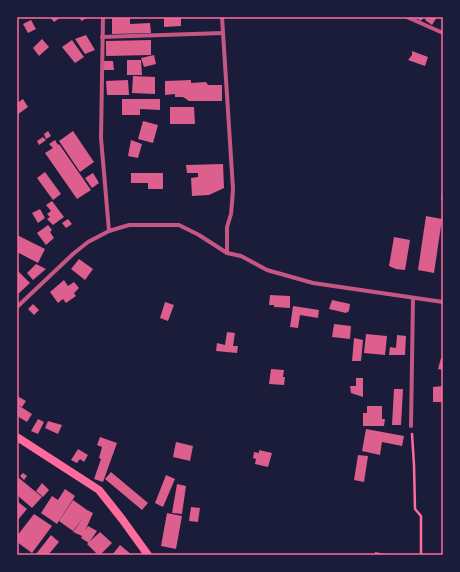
<svg xmlns="http://www.w3.org/2000/svg" width="460" height="572" font-family="Manrope,sans-serif">
<rect width="100%" height="100%" fill="#1b1b3a"/>
<g fill="#dd5f8e">
<polygon points="50,17 61,17 54,22"/>
<polygon points="80,17 89,17 81,21"/>
<polygon points="112,17 130,17 130,24 150,23 151,33 112,34"/>
<polygon points="164,17 181,17 181,26 164,27"/>
<polygon points="415,17 424,17 421,21"/>
<polygon points="427,17 437,17 432,25 425,20"/>
<polygon points="31,20 36,29 28,33 23,24"/>
<polygon points="86,35 95,50 85,54 75,39"/>
<polygon points="42,39 49,47 39,56 33,48"/>
<polygon points="72,40 84,57 75,63 62,47"/>
<polygon points="151,40 151,55 106,56 106,41"/>
<polygon points="412,51 428,57 425,66 408,60 412,55"/>
<polygon points="154,55 156,64 144,67 141,58"/>
<polygon points="127,60 141,60 142,75 127,75"/>
<polygon points="103,61 113,61 114,70 104,70"/>
<polygon points="133,76 155,77 155,94 132,93"/>
<polygon points="128,80 129,95 107,95 106,81"/>
<polygon points="191,80 191,83 206,82 208,85 222,85 222,101 189,101 183,97 175,97 175,94 165,95 165,81"/>
<polygon points="23,99 28,107 17,115 17,103"/>
<polygon points="122,99 160,99 160,110 140,109 140,115 122,115"/>
<polygon points="170,107 194,107 195,124 170,124"/>
<polygon points="143,121 158,125 153,143 138,139"/>
<polygon points="48,131 51,136 46,139 44,134"/>
<polygon points="73,131 94,162 80,172 59,141"/>
<polygon points="43,137 46,140 39,145 37,141"/>
<polygon points="55,140 58,145 59,144 91,190 77,199 45,153 53,148 49,144"/>
<polygon points="131,140 142,144 138,158 128,156"/>
<polygon points="223,164 224,188 209,195 192,196 191,178 198,177 198,173 187,173 186,165"/>
<polygon points="45,172 61,194 53,200 37,178"/>
<polygon points="93,173 99,183 92,188 85,178"/>
<polygon points="131,173 163,173 163,189 148,189 148,183 131,183"/>
<polygon points="442,190 443,191 443,201 441,200"/>
<polygon points="52,201 64,217 53,225 47,219 50,217 47,214 51,211 46,205"/>
<polygon points="40,209 45,218 38,223 32,213"/>
<polygon points="426,216 442,219 434,273 418,270"/>
<polygon points="68,219 72,224 66,228 62,223"/>
<polygon points="48,225 52,230 50,232 54,238 46,245 37,233"/>
<polygon points="17,235 45,249 38,263 17,252"/>
<polygon points="394,237 410,240 405,270 396,269 389,266"/>
<polygon points="79,259 93,269 85,280 71,269"/>
<polygon points="36,264 46,269 33,280 27,273"/>
<polygon points="18,271 30,283 17,295 17,272"/>
<polygon points="64,280 68,286 74,282 79,288 74,293 76,296 66,303 63,299 58,303 50,292"/>
<polygon points="270,295 290,296 290,308 274,307 274,305 269,305"/>
<polygon points="332,300 350,304 349,311 346,313 329,309"/>
<polygon points="165,302 174,305 168,321 160,318"/>
<polygon points="33,304 39,310 34,315 28,309"/>
<polygon points="293,306 319,310 318,318 300,315 298,328 290,327"/>
<polygon points="334,324 351,326 350,339 332,337"/>
<polygon points="227,332 235,333 233,346 238,346 237,353 216,351 217,343 225,345"/>
<polygon points="366,334 387,336 385,355 364,353"/>
<polygon points="397,335 406,336 405,355 389,355 390,347 396,348"/>
<polygon points="354,338 363,340 361,361 352,361"/>
<polygon points="441,358 443,359 443,370 438,369"/>
<polygon points="271,369 284,370 283,377 285,377 284,385 269,384"/>
<polygon points="356,378 363,378 363,397 351,393 350,386 356,386"/>
<polygon points="443,386 443,402 433,402 433,387"/>
<polygon points="394,389 403,389 401,425 392,425"/>
<polygon points="19,397 26,401 22,407 18,405 32,414 27,422 17,416 17,401"/>
<polygon points="367,406 382,406 382,419 385,419 384,426 363,426 363,413 367,413"/>
<polygon points="38,419 44,422 38,434 31,431"/>
<polygon points="48,421 62,425 58,434 45,428"/>
<polygon points="366,429 404,436 402,446 382,442 380,455 362,451"/>
<polygon points="100,437 117,443 103,482 94,479 101,459 99,458 102,447 97,445"/>
<polygon points="176,442 193,446 190,461 173,457"/>
<polygon points="78,449 88,455 84,462 80,459 77,463 71,460"/>
<polygon points="259,450 272,453 268,467 255,464 256,459 253,458 254,452 259,453"/>
<polygon points="358,455 368,456 364,482 354,480"/>
<polygon points="111,472 148,503 142,510 105,479"/>
<polygon points="23,473 27,476 24,480 20,476"/>
<polygon points="166,475 175,479 163,507 155,503"/>
<polygon points="19,478 42,497 32,508 17,495 17,480"/>
<polygon points="42,483 49,490 43,497 36,491"/>
<polygon points="177,484 186,486 182,514 172,513"/>
<polygon points="65,489 75,496 57,524 41,513 52,496 58,500"/>
<polygon points="73,500 87,510 93,513 85,531 88,526 97,531 89,543 81,538 82,536 73,532 83,518 73,531 59,521"/>
<polygon points="17,501 27,509 17,521"/>
<polygon points="191,507 200,508 198,522 189,521"/>
<polygon points="167,513 182,516 176,549 161,546"/>
<polygon points="34,514 52,526 32,553 17,542 17,536"/>
<polygon points="100,532 112,543 100,555 98,555 87,544"/>
<polygon points="51,535 59,542 48,555 37,555 36,554"/>
<polygon points="120,545 132,555 112,555"/>
<polygon points="375,552 386,554 386,555 375,555"/>
</g>
<g fill="none" stroke-linecap="round" stroke-linejoin="round">
<polyline stroke="#ff6b9d" stroke-width="2.5" points="412,434 414,465 415,509 421,516 421,555"/>
<g stroke="#c65784" stroke-width="4">
<polyline points="103,17 101,138 109,231"/>
<polyline points="222,17 233,189 232,203 231,214 227,227 227,253"/>
<polyline points="407,17 443,33"/>
<polyline points="102,37 223,33"/>
<polyline points="17,307 73,254 88,242 109,231 129,225 179,225 199,235 227,253 241,256 267,270 313,283 443,302"/>
<polyline points="411,426 413,298"/>
</g>
<polyline stroke="#ff6b9d" stroke-width="8" points="17,437 99,490 122,519 148,555"/>
</g>
<rect width="460" height="572" fill="none" stroke="#1b1b3a" stroke-width="36"/>
<rect x="18" y="18" width="424" height="536" fill="none" stroke="#ff6b9d" stroke-width="1.5"/>
</svg>
